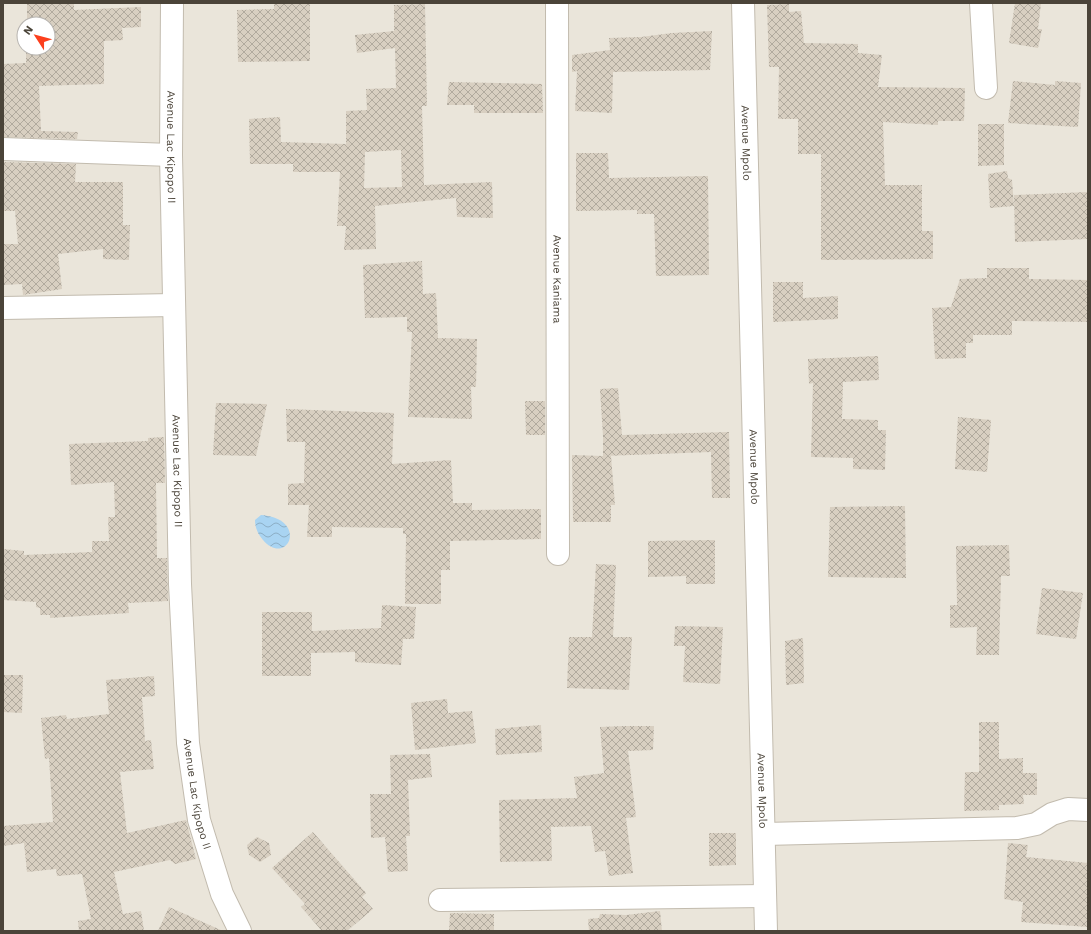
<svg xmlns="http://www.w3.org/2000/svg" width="1091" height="934" font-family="'Work Sans',sans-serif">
<defs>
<pattern id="water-waves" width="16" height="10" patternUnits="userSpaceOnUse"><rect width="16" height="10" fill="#a9d4f2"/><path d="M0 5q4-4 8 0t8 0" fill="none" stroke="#8caec5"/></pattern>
<pattern id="building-cross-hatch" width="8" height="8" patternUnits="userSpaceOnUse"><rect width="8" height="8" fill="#d8cfc1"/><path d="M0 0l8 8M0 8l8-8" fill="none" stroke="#b1aa9e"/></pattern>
</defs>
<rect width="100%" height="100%" fill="#f6f3ec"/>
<path fill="#eae5da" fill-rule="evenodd" d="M3,3h1085v928h-1085zM24,24h24v24h-24z"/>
<path fill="url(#water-waves)" d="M261,515c49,4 26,53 2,25 -5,-6 -8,-12 -8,-20z"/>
<g fill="url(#building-cross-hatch)" fill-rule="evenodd">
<polygon points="27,3 74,3 74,10 141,7 141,27 122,28 123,40 104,41 104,84 39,86 41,131 78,132 77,139 3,137 3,64 26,63 26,48 48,48 48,24 27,24"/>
<polygon points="274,3 310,3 310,61 238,62 237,10 274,9"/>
<polygon points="1015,3 1041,3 1038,29 1042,29 1038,48 1009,43"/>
<path d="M425,4l2,102h-5l2,79 68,-3 1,36 -36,-1 -1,-19 -81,8 1,43 -32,1 2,-24h-9l3,-54h-47v-8h-43l-1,-45 31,-2 1,25 65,2v-33l21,-1 -1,-21 30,-1 -1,-40 -38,5 -2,-18 39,-4v-26zM401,150l1,37 -38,1 1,-36z"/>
<polygon points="789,4 789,12 801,11 804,43 858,44 858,53 882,55 878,87 965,88 964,121 938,121 938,125 883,122 885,185 922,185 922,231 933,231 933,259 821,260 821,154 798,154 798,119 778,119 779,67 769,67 767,5"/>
<polygon points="712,31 710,70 613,72 612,113 575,111 577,71 572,72 572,55 610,50 609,38 641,37 672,33"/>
<polygon points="1013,81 1055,85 1055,81 1081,83 1078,127 1008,123"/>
<polygon points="449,82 542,84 543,113 474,113 474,105 447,105"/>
<polygon points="978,124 1004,124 1004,165 978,166"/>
<polygon points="576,153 608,153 609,178 708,176 709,275 656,276 654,214 637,214 637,210 576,211"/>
<polygon points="3,162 76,164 75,182 123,182 123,225 130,225 129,260 103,259 103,249 58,254 62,289 23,295 22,284 3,285 3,244 18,244 15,211 3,211"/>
<polygon points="1007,171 1008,178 1012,180 1014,206 990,208 988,174"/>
<polygon points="1088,192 1088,239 1015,242 1014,195"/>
<polygon points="422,261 423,294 436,293 438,338 477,339 476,387 471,387 472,419 408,417 412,332 407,332 407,317 365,318 363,265"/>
<polygon points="987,268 1029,268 1029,279 1088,280 1088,322 1012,321 1012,335 973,335 973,343 966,343 966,358 935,359 932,308 951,307 960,279 987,278"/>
<polygon points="773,282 803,282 803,298 838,296 838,319 773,322"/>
<polygon points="878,356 879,380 843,382 842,419 878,420 878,430 886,430 885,470 853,469 853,458 811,457 813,383 809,384 808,359"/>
<polygon points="618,388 622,435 729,432 730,498 712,498 711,452 605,456 611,456 615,505 611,505 611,522 573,522 572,455 603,456 603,436 600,389"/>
<polygon points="525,401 545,401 545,435 526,435"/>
<polygon points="216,403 267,404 256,456 213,455"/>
<polygon points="286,409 394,413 392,464 451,460 453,503 472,503 472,510 541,509 541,539 450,541 450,570 441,570 441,604 405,604 406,534 403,534 403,528 332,527 332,537 307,537 309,505 288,505 288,484 304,483 305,442 287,442"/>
<polygon points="958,417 991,420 987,472 955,469"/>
<polygon points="164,437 165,483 156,483 157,558 167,558 168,601 128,603 129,613 50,618 50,615 40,615 40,608 36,607 36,602 3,600 3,549 24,551 24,555 92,552 92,541 109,541 108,517 115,517 114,482 71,485 69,444 148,441 148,438"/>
<polygon points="905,506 906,578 828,577 830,507"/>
<polygon points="715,540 715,584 686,584 686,576 648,577 648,541"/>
<polygon points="1009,545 1010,576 1001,576 999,655 976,655 977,627 950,628 950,605 957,605 956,546"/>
<polygon points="596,564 616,565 613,637 632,637 629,690 567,688 569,637 592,637"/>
<polygon points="1042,588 1083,593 1076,639 1036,634"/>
<polygon points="382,605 416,607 414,639 403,639 401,665 355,662 355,652 311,653 311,676 262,676 262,612 312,612 312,631 381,628"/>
<polygon points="675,626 723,627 720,684 683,682 685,646 674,646"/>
<polygon points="803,638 804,683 786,685 785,641"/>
<polygon points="3,675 23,675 22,713 3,712"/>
<polygon points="154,676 155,696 142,697 145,741 151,740 154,769 120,772 127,833 186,820 196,859 175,864 170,860 114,872 123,914 141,911 144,931 79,931 78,921 91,919 82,874 57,876 56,869 27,872 24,843 3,846 3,826 53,822 49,758 45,759 41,718 66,715 67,719 109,714 106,680"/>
<polygon points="447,699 448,713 472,711 476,743 415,750 411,703"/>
<polygon points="979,722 999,722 999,759 1023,758 1023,773 1037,773 1037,795 1023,795 1024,804 999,805 999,810 964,811 965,772 979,772"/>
<polygon points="541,725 542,752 496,755 495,729"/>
<polygon points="624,726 654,726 653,750 628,751 636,817 626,818 633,873 609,876 605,851 595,852 591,826 551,827 552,861 500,862 499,800 577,798 574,777 604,773 600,727"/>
<polygon points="430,754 432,777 408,780 410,836 406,836 408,871 388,872 385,837 371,838 370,794 391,794 390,755"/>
<polygon points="313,832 366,893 362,897 373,909 347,931 322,931 301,907 305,904 272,868"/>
<polygon points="709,833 736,833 736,865 709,866"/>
<polygon points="257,837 269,843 271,855 260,862 249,855 247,845"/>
<polygon points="1008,843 1028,845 1026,857 1088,863 1088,927 1021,922 1023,902 1004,899"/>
<polygon points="169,907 223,931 158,931"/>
<polygon points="660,911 662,931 589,931 588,919 599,918 600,914 626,915"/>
<polygon points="450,913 494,914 494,931 449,931"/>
</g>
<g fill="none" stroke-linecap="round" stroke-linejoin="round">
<g stroke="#c2bbae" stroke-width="24">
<g id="minor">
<path id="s1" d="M172,3l-1,152 9,429 8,159 11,77 23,74 18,37"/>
<path id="s2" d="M557,3l1,551"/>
<path id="s3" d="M743,3l23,928"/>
<polyline points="981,3 986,88"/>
<polyline points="3,149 171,155"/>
<polyline points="3,308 174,305"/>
<polyline points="764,834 1017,828 1036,824 1052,814 1068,809 1088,810"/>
<polyline points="440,900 765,896"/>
</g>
</g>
<use href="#minor" stroke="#fff" stroke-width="22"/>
</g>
<g text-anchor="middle" stroke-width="3" stroke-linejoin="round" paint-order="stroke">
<g font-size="11" fill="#4b4439" stroke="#fff">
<text dy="4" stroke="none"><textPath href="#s3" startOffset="140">Avenue Mpolo</textPath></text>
<text dy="4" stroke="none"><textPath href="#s1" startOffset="144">Avenue Lac Kipopo II</textPath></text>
<text dy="4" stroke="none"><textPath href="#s2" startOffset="276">Avenue Kaniama</textPath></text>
<text dy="4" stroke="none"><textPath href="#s3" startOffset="464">Avenue Mpolo</textPath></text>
<text dy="4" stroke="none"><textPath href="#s1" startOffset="468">Avenue Lac Kipopo II</textPath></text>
<text dy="4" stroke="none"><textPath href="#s3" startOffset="788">Avenue Mpolo</textPath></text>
<text dy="4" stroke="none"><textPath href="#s1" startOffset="792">Avenue Lac Kipopo II</textPath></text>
</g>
</g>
<rect width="1091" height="934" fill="none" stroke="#4b4439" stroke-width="8"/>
<g transform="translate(36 36) rotate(306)"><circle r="19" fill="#ffffff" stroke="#b7b4b0"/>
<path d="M0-3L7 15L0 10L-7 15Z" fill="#fc3f1d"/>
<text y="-6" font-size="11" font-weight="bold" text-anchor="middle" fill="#4b4439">N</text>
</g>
</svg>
